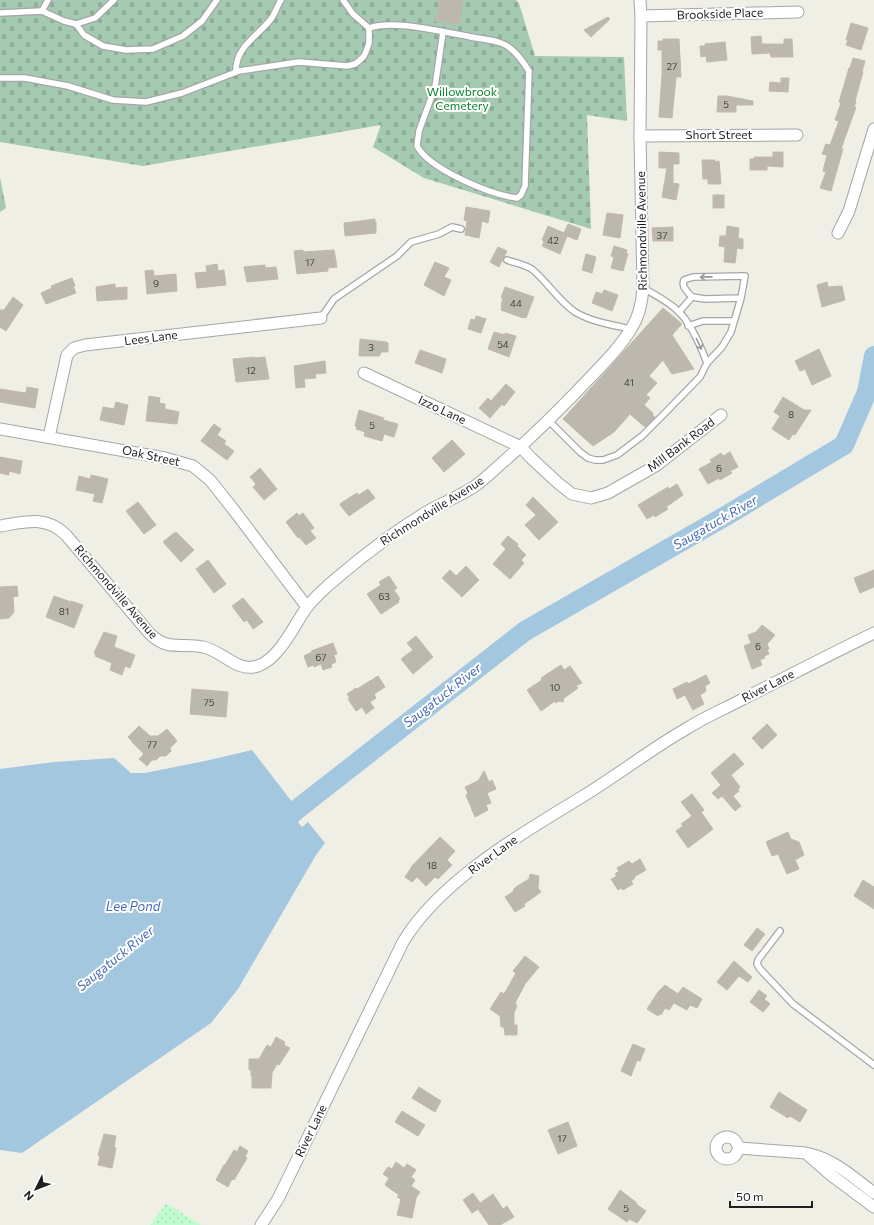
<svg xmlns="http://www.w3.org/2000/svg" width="874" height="1225" font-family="Commissioner,sans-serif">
<defs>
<pattern id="cemetery-stones" width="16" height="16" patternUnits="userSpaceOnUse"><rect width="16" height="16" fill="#a5cab2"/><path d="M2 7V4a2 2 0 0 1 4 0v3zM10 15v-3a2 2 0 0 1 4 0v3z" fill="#8ead99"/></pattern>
<pattern id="park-dots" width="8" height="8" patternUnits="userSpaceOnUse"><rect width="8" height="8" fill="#c1fcd1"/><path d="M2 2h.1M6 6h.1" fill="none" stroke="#a5d8b3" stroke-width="1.8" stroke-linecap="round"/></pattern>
</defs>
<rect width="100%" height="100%" fill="#f0efe5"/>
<g fill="url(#cemetery-stones)">
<polygon points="0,0 516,0 519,3 535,56 624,57 627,121 587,115 591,229 424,178 373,147 381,125 143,166 0,142"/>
<polygon points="0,177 6,208 0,212"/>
</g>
<polygon fill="url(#park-dots)" points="166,1203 201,1225 150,1225"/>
<polygon fill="#a4c7e0" points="252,750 303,816 298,822 302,827 308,822 325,843 316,855 238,989 211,1023 22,1153 0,1150 0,769 54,762 114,758 131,773 145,773 205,761"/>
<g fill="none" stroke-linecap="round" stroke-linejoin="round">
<polyline stroke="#a4c7e0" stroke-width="20" points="277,825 525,631 729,514 844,445 867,392 874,356"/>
</g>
<g fill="#bdb8ae" stroke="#c3b8a7">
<polygon points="440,0 462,0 460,24 435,21 435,17 437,17 438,12"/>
<polygon points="608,17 610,19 591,37 584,30"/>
<polygon points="851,23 868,28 861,50 846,45 848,40 846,40"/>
<polygon points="761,36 762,44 784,44 784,39 792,39 793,57 771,57 770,53 752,54 751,37"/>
<polygon points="663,39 679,39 681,77 676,77 672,118 659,117 662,75 662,50 658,50 658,41 663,41"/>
<polygon points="725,42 727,60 707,62 706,56 701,57 700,46 705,46 705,44"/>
<polygon points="853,58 865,61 862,72 863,72 855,101 856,102 854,107 856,107 841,149 843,149 831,191 820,188 826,172 823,171 827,155 822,154 826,144 830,145 839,121 835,120 841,103 839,102 849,68 850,68"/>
<polygon points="781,78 789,78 788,92 769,91 770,82 781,83"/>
<polygon points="718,96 727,96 753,101 753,105 736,105 736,112 717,112"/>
<polygon points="659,152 679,153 679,164 673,164 673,183 679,184 676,200 662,197 667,168 659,168"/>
<polygon points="773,152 783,152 783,167 767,166 767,170 750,170 750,159 754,159 754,157 773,157"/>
<polygon points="702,160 715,160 715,162 719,161 721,184 708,184 708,179 703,179"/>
<rect x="713" y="195" width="11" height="13"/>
<polygon points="466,207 490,211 488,223 482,221 479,238 465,235 467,221 464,220"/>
<polygon points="607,213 623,215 620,238 603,235"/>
<polygon points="375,219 375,222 376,222 376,233 345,236 344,223"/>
<polygon points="568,224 581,229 577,240 567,236 560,254 542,246 544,242 542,240 548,226 564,233"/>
<polygon points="727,226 739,228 738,238 743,239 743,249 737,248 735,263 724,262 725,247 719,246 720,236 726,236"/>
<polygon points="673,227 673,241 653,241 652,228"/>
<polygon points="614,246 627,250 626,253 628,254 623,271 611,268 614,257 611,256"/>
<polygon points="498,247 507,251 499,267 490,262"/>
<polygon points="303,250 303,252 334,250 337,267 328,268 328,271 297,274 294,251"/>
<polygon points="586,254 596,257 592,273 582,270"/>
<polygon points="435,262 449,268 444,277 451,280 444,296 424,285"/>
<polygon points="217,264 218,271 224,270 226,285 197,288 195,273 207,272 206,266"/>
<polygon points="265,265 265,268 276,267 278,279 247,282 244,267"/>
<polygon points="153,270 154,276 176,274 177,291 147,294 145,271"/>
<polygon points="72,278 75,286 73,286 76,293 46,304 41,293 52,288 51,286"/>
<polygon points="827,282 828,287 842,286 845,300 822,307 817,285"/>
<polygon points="115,284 115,288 127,287 127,299 97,301 96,287"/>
<polygon points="505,287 534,297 526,318 523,317 523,318 501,310 502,306 501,306 503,298 501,298"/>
<polygon points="604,290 618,295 612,311 592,303 596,292 602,294"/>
<polygon points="13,297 23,305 6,331 0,327 0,310 4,310"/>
<polygon points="663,308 682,324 672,335 694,369 672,374 663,360 649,376 657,383 646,395 650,398 644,405 653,413 652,415 655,417 645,427 630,414 614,432 593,446 563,419"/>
<polygon points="476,316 486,319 481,333 468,329 471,319 475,320"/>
<polygon points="494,332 505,335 505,333 516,336 509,357 488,349"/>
<polygon points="360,339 386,342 388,343 388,352 381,352 380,355 379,356 359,356"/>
<polygon points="819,349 831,376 812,385 805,369 800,371 795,361"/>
<polygon points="420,350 446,359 442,373 415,363"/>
<polygon points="255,357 255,358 265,357 269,379 236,382 233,359"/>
<polygon points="325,361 326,373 315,374 316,378 304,379 305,387 296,388 294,366"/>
<polygon points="506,384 515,392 504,406 502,404 490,418 479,408 488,398 491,401"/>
<polygon points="27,387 38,389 35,408 0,402 0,389 26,393"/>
<polygon points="149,396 160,398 159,403 165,404 165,409 179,412 177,424 146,421"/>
<polygon points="783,397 804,410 811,410 795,435 793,434 789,440 772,429 780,416 774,412"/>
<polygon points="116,402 128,405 124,425 100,420 103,407 114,409"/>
<polygon points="359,410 384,418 383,420 398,424 394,437 384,434 382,441 364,436 365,432 356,429 357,427 355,426"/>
<polygon points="214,424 221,429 217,435 226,441 224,444 234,451 227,460 201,441"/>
<polygon points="452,440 465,454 444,472 432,458"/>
<polygon points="730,452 738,467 730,471 732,473 720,480 719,478 708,484 699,469 712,462 710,460 721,453 723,456"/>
<polygon points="0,457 22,461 20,474 9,471 9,475 0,473"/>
<polygon points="260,468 277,489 264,500 253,487 256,484 250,477"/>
<polygon points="91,475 108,479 102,503 93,501 95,494 76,490 79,476 90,479"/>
<polygon points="677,484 683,495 666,507 668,509 655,517 654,515 647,519 638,505 668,487 669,489"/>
<polygon points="368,489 375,498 349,516 340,505 341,503 357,493 359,495"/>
<polygon points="533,497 558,522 539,540 525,525 536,515 526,505"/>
<polygon points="138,502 156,525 144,534 126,511"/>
<polygon points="297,513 299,516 303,513 314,528 310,531 316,538 306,545 299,537 298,538 286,522"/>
<polygon points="176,532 194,550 181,562 163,542 174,533 174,534"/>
<polygon points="508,536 518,544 517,546 526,555 521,560 524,563 510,579 493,564 506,549 501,544"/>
<polygon points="208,560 226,584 214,593 196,569"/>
<polygon points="466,566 479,580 462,597 442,578 450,570 456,576"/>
<polygon points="874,570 874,587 860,593 854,578"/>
<polygon points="389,576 397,588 394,590 400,599 398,600 399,602 381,614 367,594 381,585 379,582"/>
<polygon points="17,586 18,596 13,597 14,612 9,618 0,619 0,587"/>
<polygon points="54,596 71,602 71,601 83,605 74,628 46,617"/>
<polygon points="243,598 263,622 253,629 247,620 244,622 232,606"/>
<polygon points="762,625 775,635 767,644 769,649 767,650 769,654 764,656 765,658 760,660 762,665 752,669 744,646 751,643 748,635 756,632"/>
<polygon points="104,632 117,636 114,647 135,655 130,668 125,666 122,675 110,670 112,663 95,656 96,654 94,653"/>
<polygon points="416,636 433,657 413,674 401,659 413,650 407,643"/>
<polygon points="333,643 337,654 334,655 336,662 331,664 332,667 323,670 321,664 314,667 313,665 308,667 304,656 312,652 311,651"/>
<polygon points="561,665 564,670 570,666 582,683 576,686 578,688 564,698 563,702 559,701 556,703 555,701 541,711 527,690 542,680 541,678"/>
<polygon points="706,675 710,683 705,686 706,691 700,695 704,704 693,710 685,695 677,699 673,689 687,682 688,684"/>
<polygon points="378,676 385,687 374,694 376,698 370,702 374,708 366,714 362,707 356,711 348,699 350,698 347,694 356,688 357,689"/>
<polygon points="192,689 228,692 226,717 190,714"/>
<polygon points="767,724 777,735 762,749 752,738"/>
<polygon points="139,726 150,736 158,736 167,729 177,741 170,748 171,751 166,756 160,756 156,760 152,760 147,766 139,759 144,754 132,742 132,741 128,737"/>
<polygon points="734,753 744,764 731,775 740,787 738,789 739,791 733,796 741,806 735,811 722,796 718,799 712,793 721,785 711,773"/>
<polygon points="484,771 489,782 492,780 496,789 487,793 491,803 486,805 488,810 475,817 466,795 468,793 465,787 478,781"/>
<polygon points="692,794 704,810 701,812 713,829 688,848 676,831 683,826 681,824 692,816 681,802"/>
<polygon points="788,832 791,839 799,842 804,855 795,860 799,869 787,874 778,854 772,856 766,842"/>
<polygon points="440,837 455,851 447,860 452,865 438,879 435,877 426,886 417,877 412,882 405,877 411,868 411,867"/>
<polygon points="640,859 646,870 634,877 635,878 631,881 633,884 623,890 621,888 618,890 611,879 617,876 615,874 619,871 617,868 629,861 632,864"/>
<polygon points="530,874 539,876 538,888 541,892 524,904 525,906 515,912 505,897 514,891 513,890 516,887 529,879"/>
<polygon points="863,880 874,887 874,909 854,896"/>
<polygon points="757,928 765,934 752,951 744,945"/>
<polygon points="525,956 539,967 525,984 515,1003 517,1006 514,1013 514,1025 517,1025 517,1035 505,1035 504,1027 501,1027 500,1016 490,1009 501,992 504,994 516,973 513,971"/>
<polygon points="734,961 752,977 748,982 739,976 727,990 717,982"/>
<polygon points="665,985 678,994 683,987 702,999 697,1008 690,1005 687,1010 674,1003 669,1010 665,1008 661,1015 659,1014 658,1016 647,1009 658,992"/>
<polygon points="759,990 767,996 764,999 770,1004 763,1012 750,1002"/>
<polygon points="276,1037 285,1042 284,1045 290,1048 279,1065 277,1064 272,1073 271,1088 252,1088 252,1076 251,1076 251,1070 249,1070 249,1059 259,1059 267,1045 271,1047"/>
<polygon points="633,1044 645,1049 640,1061 637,1060 631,1076 621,1071"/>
<polygon points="419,1087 441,1101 435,1112 412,1098"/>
<polygon points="779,1092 807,1110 800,1122 790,1116 788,1118 770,1107"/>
<polygon points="402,1111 425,1125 418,1136 395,1122"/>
<polygon points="568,1122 577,1146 558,1154 548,1130"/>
<polygon points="104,1134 116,1136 114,1147 116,1148 112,1168 98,1165 100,1156 98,1155"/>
<polygon points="240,1146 248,1151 245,1157 247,1158 234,1180 232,1179 228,1187 216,1180 224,1165 225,1165 234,1150 237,1152"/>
<polygon points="396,1162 404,1168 407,1164 416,1170 411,1177 415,1180 411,1186 420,1192 416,1198 412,1218 397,1215 401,1199 397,1197 399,1195 385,1185 389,1178 383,1174 388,1167 392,1169"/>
<polygon points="620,1190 637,1203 636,1204 646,1211 637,1223 629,1219 627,1222 608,1209"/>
<polygon points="473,1193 480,1203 493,1194 503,1209 507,1206 514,1217 500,1225 489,1225 478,1209 472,1213 463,1200"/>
</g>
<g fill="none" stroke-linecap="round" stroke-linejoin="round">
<g stroke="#a6a6a6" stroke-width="8">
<g id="lane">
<polyline points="42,11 48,0"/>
<polyline points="0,13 42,11 64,21 76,24 95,18 114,0"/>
<polyline points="76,24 84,35 103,46 126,50 153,49 183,36 202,21 217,0"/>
<path d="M369,28c24,-9 73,4 98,8 11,3 23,3 34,7 12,4 21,17 28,28l-4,115 -4,9 -4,3c-26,-3 -88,-29 -100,-52l2,-15 16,-44 8,-55"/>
<path d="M236,72c-1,-25 21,-35 35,-53 4,-5 6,-13 10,-19"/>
<polyline points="0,78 25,78 68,86 113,100 146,102 182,93 239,71 299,62 347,66 355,64 359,61 364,56 367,49 369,43 369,28 353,14 343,0"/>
<path d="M507,260c8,3 20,5 26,10 15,13 26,31 42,42 17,10 37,13 56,17"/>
<path d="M643,288c12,7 25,13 35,23 13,12 23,36 29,52"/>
<polyline points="679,312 692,297"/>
<polyline points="321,318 334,299 397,256 411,242 439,234 452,227 461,229"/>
<polyline points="688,326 703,321 733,321"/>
<path d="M548,420l32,32 8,6 7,2h8l14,-5 25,-19 22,-22 36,-37 7,-14 15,-16 9,-15 10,-34 4,-22 -52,1 -9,3c-3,7 4,12 8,17l13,2 36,-1"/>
<polyline points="780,931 758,960 757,964 760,969 793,1004 874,1065"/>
</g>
</g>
<g stroke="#a6a6a6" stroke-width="13">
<g id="street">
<polyline points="641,16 798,12"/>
<polyline points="640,136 797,135"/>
<polyline points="838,233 849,211 874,129"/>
<polyline points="364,373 521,447 531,458 558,483 572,494 591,498 608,493 657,465 721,415"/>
<polyline points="0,429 165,458 193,466 210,480 233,509 307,607"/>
<polyline points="49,437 67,355 74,348 85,345 321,318"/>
<path d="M0,526c25,-4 46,-11 66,9l84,99c19,18 31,8 53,13 20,4 34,26 55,19 22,-8 36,-41 49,-59 9,-11 20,-21 31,-30 27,-23 56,-45 87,-64 16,-10 34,-16 50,-27 10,-7 19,-16 28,-24 28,-24 54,-50 80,-77 17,-18 35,-35 48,-56 8,-12 11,-26 12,-41l-3,-152 1,-120 -1,-16"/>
<circle cx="727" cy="1148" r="11"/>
<polyline points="739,1148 806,1153 831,1175 874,1207"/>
<path d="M810,1154c25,6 44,24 64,39"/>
<path d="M261,1225l17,-26 125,-257c37,-62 121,-110 182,-147 34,-21 66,-46 101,-66 17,-11 36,-19 53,-28 45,-23 90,-46 135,-68"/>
</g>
</g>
<use href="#lane" stroke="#fff" stroke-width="5.5"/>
<use href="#street" stroke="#fff" stroke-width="11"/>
</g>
<defs><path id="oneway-shaft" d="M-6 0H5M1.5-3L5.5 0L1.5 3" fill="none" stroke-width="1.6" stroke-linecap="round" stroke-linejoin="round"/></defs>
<g stroke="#9a9a9a">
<use href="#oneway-shaft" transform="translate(706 277) rotate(179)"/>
<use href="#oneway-shaft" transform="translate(699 344) rotate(64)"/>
</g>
<g text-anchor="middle" stroke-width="4" stroke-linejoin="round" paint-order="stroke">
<g font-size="10" fill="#464543">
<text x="672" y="70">27</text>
<text x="726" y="108">5</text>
<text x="662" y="239">37</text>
<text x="553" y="244">42</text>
<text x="310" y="266">17</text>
<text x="156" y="287">9</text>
<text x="516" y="307">44</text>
<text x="503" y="348">54</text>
<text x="371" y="351">3</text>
<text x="251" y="374">12</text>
<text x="629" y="386">41</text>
<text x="791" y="418">8</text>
<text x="372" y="429">5</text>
<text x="719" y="472">6</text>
<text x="384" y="600">63</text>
<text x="64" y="615">81</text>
<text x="758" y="650">6</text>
<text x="321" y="661">67</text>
<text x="555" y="691">10</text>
<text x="209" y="706">75</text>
<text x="152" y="748">77</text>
<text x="432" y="869">18</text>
<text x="562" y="1142">17</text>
<text x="626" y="1212">5</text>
</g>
<g font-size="12" fill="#1f1f1f" stroke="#fff">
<text transform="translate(720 14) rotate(-2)" y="4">Brookside Place</text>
<text x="719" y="139">Short Street</text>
<text transform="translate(642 231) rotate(-91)" y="4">Richmondville Avenue</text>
<text transform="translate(151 338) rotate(-7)" y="4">Lees Lane</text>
<text transform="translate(442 410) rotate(25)" y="4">Izzo Lane</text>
<text transform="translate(681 445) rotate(-37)" y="4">Mill Bank Road</text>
<text transform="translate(151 456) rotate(12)" y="4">Oak Street</text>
<text transform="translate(432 511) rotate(-32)" y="4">Richmondville Avenue</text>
<text transform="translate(116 592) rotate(49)" y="4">Richmondville Avenue</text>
<text transform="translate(768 686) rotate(-27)" y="4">River Lane</text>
<text transform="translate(493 855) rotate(-36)" y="4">River Lane</text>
<text transform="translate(311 1131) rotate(-64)" y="4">River Lane</text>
</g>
<g font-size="12" fill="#078329" stroke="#fff">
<text x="462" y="96">Willowbrook<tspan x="462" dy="14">Cemetery</tspan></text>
</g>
<g font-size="13" font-style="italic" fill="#4769b3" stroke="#fff">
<text transform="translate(715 522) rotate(-30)" y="5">Saugatuck River</text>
<text transform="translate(442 695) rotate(-38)" y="5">Saugatuck River</text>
<text x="133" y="911">Lee Pond</text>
<text transform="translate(115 958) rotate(-39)" y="5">Saugatuck River</text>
</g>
</g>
<g transform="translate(36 1189) rotate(227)" stroke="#ffffff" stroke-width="3" paint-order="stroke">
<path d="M0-3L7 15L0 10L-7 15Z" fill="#1f1f1f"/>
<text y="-6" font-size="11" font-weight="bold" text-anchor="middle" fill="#1f1f1f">N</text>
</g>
<path d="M730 1201v6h82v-6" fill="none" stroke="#1f1f1f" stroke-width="2"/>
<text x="736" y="1201" font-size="12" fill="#1f1f1f" stroke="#ffffff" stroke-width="3" paint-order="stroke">50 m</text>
</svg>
